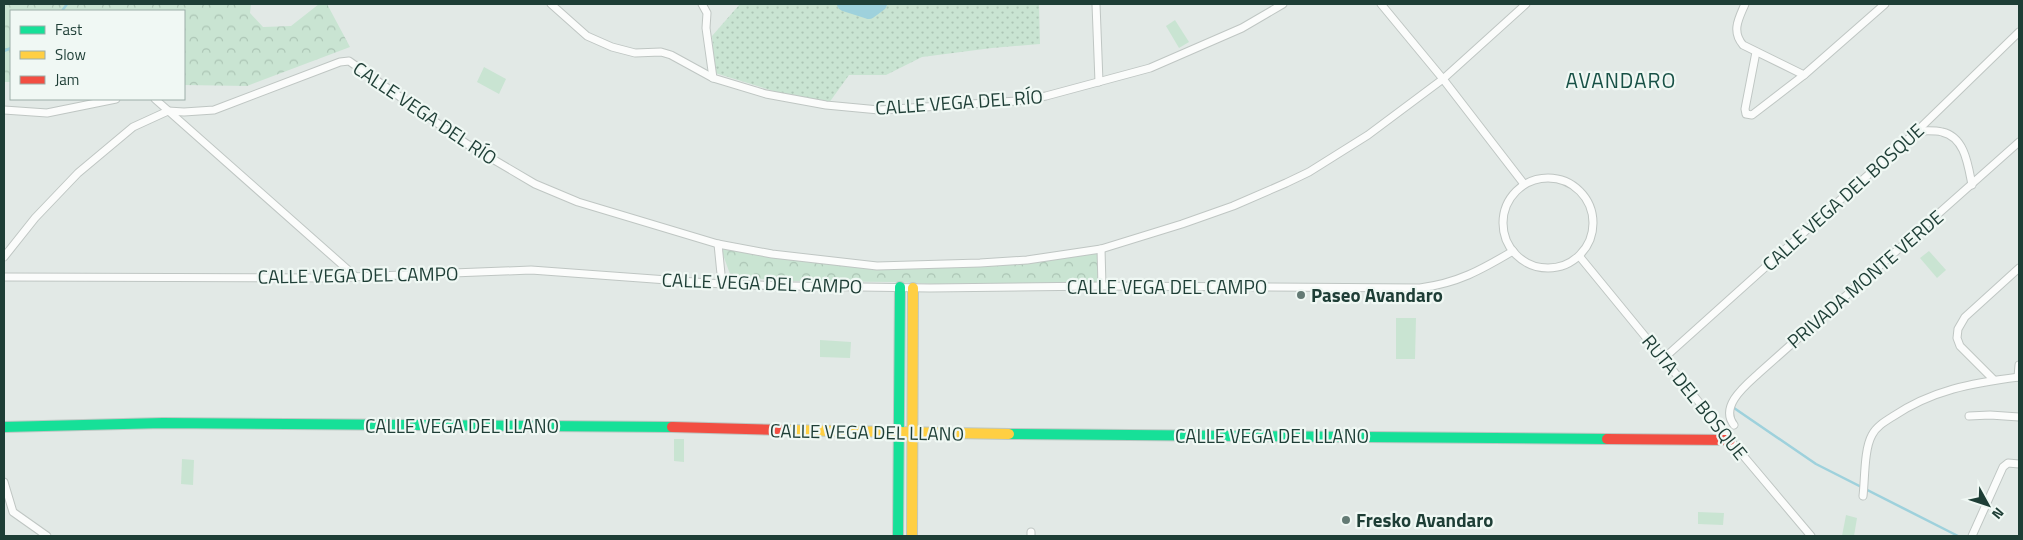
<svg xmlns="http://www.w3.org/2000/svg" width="2023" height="540" font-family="'Titillium Web',sans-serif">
<defs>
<pattern id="grass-dots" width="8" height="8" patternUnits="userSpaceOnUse" patternTransform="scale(1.25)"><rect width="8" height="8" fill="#c9e4d2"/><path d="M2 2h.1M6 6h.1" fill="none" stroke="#acc5b5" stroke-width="1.8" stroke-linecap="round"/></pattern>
<pattern id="forest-crowns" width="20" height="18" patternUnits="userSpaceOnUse" patternTransform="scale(1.25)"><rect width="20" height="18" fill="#c9e4d2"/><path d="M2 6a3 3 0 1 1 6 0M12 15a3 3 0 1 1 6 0" fill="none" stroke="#acc5b5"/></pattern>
</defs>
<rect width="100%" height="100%" fill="#e2e9e6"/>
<polygon fill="url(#grass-dots)" points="740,4 1039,4 1040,44 992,48 922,57 886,75 849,75 826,107 715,73 712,36"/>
<g fill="url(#forest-crowns)">
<polygon points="4,4 251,4 250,13 263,27 291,26 319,4 327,4 350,47 247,86 184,85 184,11 11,11 11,82 4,82"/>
<polygon points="720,246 891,268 1099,251 1100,286 1007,283 935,284 892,282 793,281 731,277"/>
</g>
<g fill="#c9e4d2">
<polygon points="1175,20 1189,42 1179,48 1166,26"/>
<polygon points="484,67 506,79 499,94 477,82"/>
<polygon points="1929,251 1946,270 1937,278 1920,258"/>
<polygon points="1396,318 1416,318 1415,359 1396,359"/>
<polygon points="820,340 851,342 850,358 820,357"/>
<polygon points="674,439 684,439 684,462 674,461"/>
<polygon points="182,459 194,460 193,485 181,484"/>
<polygon points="1698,512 1724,513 1723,525 1698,524"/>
<polygon points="1846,515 1857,518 1854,536 1842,536"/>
</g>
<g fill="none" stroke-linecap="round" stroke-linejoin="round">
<g stroke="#9ed1dc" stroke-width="2.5">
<polyline points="62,11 67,4"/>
<polyline points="4,51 11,48"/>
<polyline points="1734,408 1816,464 1958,536"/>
</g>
<polyline stroke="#9ed1dc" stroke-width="14" points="844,4 869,12 880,4"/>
<g stroke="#bfc6c3" stroke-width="9">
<g id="street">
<polyline points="551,4 587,36 612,47 635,53 661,52 671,55 713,78 766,94 826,105 879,110 1017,101 1046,96 1150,68 1242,28 1283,4"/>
<polyline points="702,4 707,13 706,28 713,78"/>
<polyline points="1096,4 1099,82"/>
<polyline points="1381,4 1443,79 1524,184"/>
<path d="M1745,4c-6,14 -14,27 -2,41l61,30 81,-71"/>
<polyline points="1756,52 1745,109 1746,114 1752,115 1804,75"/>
<polyline points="155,99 356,277"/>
<polyline points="4,110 47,113 116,99"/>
<path d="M1917,131c8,0 17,-1 25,1 23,5 26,33 30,53"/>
<circle cx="1548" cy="223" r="45"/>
<polyline points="718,244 722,284"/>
<polyline points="1101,249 1102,286"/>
<polyline points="4,257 35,218 78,173 133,127 168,111 184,112 214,110 340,62 349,61 467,144 535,184 578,202 718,244 772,254 877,266 980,263 1027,260 1101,249 1182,224 1233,206 1286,183 1309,172 1368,135 1443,79 1526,4"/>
<polyline points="1580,257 1730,440 1811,536"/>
<path d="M4,277l322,1 205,-8 191,14 68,2 140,2 172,-2 318,2c38,-5 61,-18 93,-37"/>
<polyline points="1663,359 1917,131 2019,32"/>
<polyline points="2018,377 2019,365"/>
<polyline points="1994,380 1960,346 1957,338 1958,329 1965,317 2019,268"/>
<polyline points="1969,416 1990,415 2019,417"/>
<path d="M1734,425c-15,-19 12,-40 25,-52l260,-231"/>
<polyline points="4,482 13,512 47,536"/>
<path d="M1863,496c2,-17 1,-47 9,-61 4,-8 12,-13 20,-18 40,-27 80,-34 127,-40"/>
<polyline points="1031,532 1031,536"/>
<polyline points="1972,536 2003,467 2008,463 2019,464"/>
</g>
</g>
<g stroke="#bdc7c3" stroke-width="12">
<g id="fast">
<polyline points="4,427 163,423 672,427"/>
<polyline points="1009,434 1607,439"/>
<polyline points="898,536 900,287"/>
</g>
</g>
<g stroke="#bdc7c3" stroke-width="12">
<g id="slow">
<polyline points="785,430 1009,434"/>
<polyline points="912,536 913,288"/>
</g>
</g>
<g stroke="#bdc7c3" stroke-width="12">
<g id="jam">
<polyline points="672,427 785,430"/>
<polyline points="1607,439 1730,440"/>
</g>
</g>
<use href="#street" stroke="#fbfcfb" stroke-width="7"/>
<use href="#fast" stroke="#16e098" stroke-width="10"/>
<use href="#slow" stroke="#ffcf43" stroke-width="10"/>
<use href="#jam" stroke="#f24e42" stroke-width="10"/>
</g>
<g fill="#637a74" stroke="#f0f8f4" stroke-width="2">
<circle cx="1301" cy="295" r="5"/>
<circle cx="1346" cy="520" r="5"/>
</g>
<g text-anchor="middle" stroke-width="4.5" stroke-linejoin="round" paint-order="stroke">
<g font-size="19" fill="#1e3e36" stroke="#f0f8f4">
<text transform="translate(959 102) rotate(-4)" y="7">CALLE VEGA DEL RÍO</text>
<text transform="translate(425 113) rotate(34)" y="7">CALLE VEGA DEL RÍO</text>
<text transform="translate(1843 197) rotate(-42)" y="7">CALLE VEGA DEL BOSQUE</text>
<text transform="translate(358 275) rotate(-1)" y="7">CALLE VEGA DEL CAMPO</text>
<text transform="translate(1865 279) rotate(-41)" y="7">PRIVADA MONTE VERDE</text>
<text transform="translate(762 283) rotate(2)" y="7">CALLE VEGA DEL CAMPO</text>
<text x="1167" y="294">CALLE VEGA DEL CAMPO</text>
<text transform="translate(1695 397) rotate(51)" y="7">RUTA DEL BOSQUE</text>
<text x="462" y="433">CALLE VEGA DEL LLANO</text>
<text transform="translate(867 432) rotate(1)" y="7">CALLE VEGA DEL LLANO</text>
<text x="1272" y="443">CALLE VEGA DEL LLANO</text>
</g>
<g font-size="19" font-weight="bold" fill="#1e3e36" stroke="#f0f8f4" text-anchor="start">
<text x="1311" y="302">Paseo Avandaro</text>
<text x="1356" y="527">Fresko Avandaro</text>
</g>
<g font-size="21" letter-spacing="1" fill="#185146" stroke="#f0f8f4">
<text x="1621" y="88">AVANDARO</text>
</g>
</g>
<rect width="2023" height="540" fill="none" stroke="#1e3e36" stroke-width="10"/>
<rect x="10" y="10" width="175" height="90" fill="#f0f8f4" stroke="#9caea8"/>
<rect x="20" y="26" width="25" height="8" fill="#16e098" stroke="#9caea8"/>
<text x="55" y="35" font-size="15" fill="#1e3e36">Fast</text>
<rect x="20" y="51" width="25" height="8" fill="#ffcf43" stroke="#9caea8"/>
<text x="55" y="60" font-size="15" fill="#1e3e36">Slow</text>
<rect x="20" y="76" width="25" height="8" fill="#f24e42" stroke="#9caea8"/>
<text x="55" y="85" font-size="15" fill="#1e3e36">Jam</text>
<g transform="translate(1988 505) rotate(130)" stroke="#f0f8f4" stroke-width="4" paint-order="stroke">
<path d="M0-4L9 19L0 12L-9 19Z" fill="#1e3e36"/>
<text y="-8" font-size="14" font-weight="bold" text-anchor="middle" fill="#1e3e36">N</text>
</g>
</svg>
